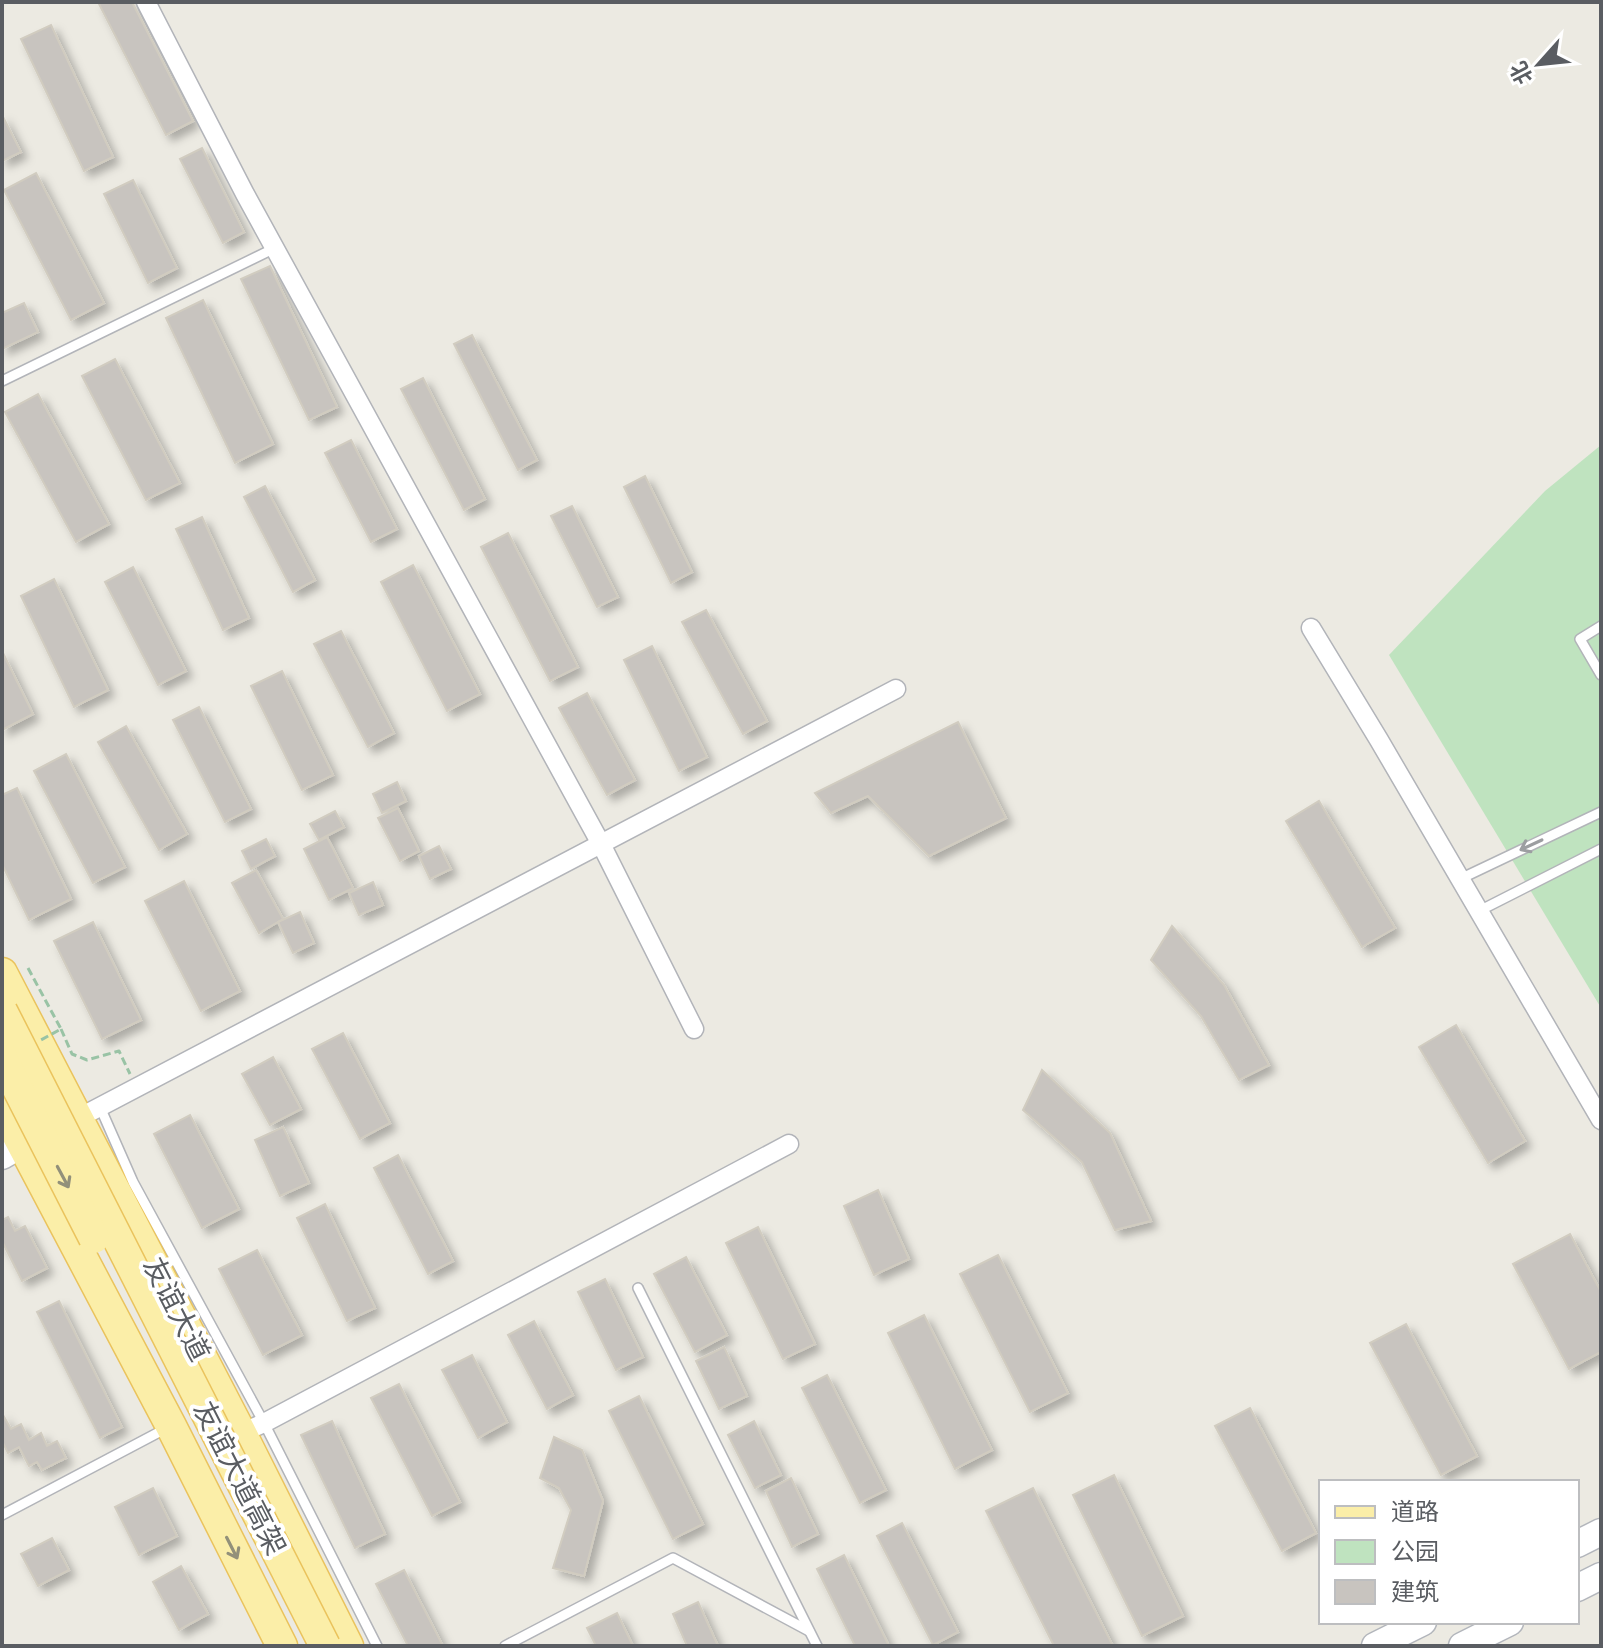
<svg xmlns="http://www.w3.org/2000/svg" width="1603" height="1648" font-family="Figtree,'Noto Sans SC',sans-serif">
<defs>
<filter id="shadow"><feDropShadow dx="6" dy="6" stdDeviation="4" flood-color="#0004"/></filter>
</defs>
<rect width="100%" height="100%" fill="#eceae2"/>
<polygon fill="#bfe3bf" points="1601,445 1601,1008 1389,655 1545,491"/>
<g fill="#c8c4bf" stroke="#d1ccc0" stroke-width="2" filter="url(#shadow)">
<polygon points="98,2 132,2 193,121 166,135"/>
<polygon points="51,25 113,157 84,171 21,39"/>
<polygon points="2,115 21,152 2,161"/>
<polygon points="202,148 244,232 223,243 180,159"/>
<polygon points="36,173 104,303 71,320 4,190"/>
<polygon points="133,180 177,268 148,283 104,194"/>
<polygon points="270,266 337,407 309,420 241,279"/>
<polygon points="203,300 273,444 235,463 166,318"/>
<polygon points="24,303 38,332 2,349 2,313"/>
<polygon points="472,335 537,460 518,470 454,344"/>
<polygon points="115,359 180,483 146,500 82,376"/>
<polygon points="423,378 485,499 464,510 401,389"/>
<polygon points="38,394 109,524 76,542 5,412"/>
<polygon points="351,440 397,529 371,542 325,453"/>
<polygon points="645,476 692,572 671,583 624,487"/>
<polygon points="265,486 315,580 293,592 244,497"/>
<polygon points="572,506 618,597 597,607 551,516"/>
<polygon points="202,517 249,618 223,630 176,529"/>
<polygon points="508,533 578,667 550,681 481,547"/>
<polygon points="413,565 480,694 447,711 381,582"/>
<polygon points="133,567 186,671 158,685 105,582"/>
<polygon points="54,579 108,690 74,707 21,596"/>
<polygon points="706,610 767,721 743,734 682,622"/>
<polygon points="341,631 394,733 368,747 314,644"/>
<polygon points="652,646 707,757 679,771 624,660"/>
<polygon points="2,651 33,714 2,730"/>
<polygon points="282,671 333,775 302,790 251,686"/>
<polygon points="587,693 635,780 607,795 559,708"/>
<polygon points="199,707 251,809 225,822 173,720"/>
<polygon points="958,722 1006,818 929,856 868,796 831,813 815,793"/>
<polygon points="126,726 187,834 159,850 98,742"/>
<polygon points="66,754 125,867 93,883 34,771"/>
<polygon points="397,782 406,801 382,813 373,794"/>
<polygon points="17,788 71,899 29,920 2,864 2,795"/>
<polygon points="1319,801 1395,928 1362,947 1286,821"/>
<polygon points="398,808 419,851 400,861 378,818"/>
<polygon points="335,811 344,827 319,840 310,824"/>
<polygon points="327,837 353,888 329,900 304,849"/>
<polygon points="266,839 275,856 251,869 242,851"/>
<polygon points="439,846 451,869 430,879 419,856"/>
<polygon points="256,870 283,919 259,933 232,883"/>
<polygon points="184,881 240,991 201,1011 145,901"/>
<polygon points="373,882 383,905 359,915 349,893"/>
<polygon points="300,912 314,943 293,953 278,922"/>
<polygon points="93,922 141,1020 102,1039 54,941"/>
<polygon points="1172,926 1224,985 1269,1065 1239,1080 1201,1016 1151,960"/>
<polygon points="1456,1025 1525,1141 1488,1163 1419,1047"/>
<polygon points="343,1033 390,1123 360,1139 312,1049"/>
<polygon points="273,1057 301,1109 270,1125 242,1074"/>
<polygon points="1042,1070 1110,1133 1151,1221 1115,1230 1082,1162 1023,1110"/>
<polygon points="190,1115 239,1209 202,1228 154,1134"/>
<polygon points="283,1127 309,1183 280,1196 255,1140"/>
<polygon points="398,1155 453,1261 428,1274 374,1168"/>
<polygon points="878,1190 909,1259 874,1275 844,1206"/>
<polygon points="325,1204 375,1308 347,1321 297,1218"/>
<polygon points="8,1217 15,1231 25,1226 47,1268 22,1281 4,1245 2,1247 2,1220"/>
<polygon points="758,1227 815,1344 783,1359 726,1243"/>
<polygon points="1570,1234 1601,1292 1601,1352 1569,1369 1513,1264"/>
<polygon points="257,1250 302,1335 263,1355 219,1269"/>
<polygon points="998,1255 1068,1393 1030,1412 960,1274"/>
<polygon points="686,1257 727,1335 695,1352 654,1274"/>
<polygon points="605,1279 643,1357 616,1370 578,1292"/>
<polygon points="59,1301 122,1427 100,1438 37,1312"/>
<polygon points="924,1315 992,1450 955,1469 888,1333"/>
<polygon points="534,1321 573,1395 547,1409 508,1335"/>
<polygon points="1406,1324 1477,1456 1441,1475 1370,1343"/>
<polygon points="724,1347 747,1396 719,1409 696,1361"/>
<polygon points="472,1355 507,1422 478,1438 442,1370"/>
<polygon points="827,1375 886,1490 860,1503 802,1388"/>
<polygon points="399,1384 460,1502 432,1516 371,1398"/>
<polygon points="639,1396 703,1524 673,1539 609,1411"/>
<polygon points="1250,1408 1316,1533 1282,1551 1215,1426"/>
<polygon points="3,1415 11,1429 21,1424 29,1440 41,1433 47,1446 57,1441 66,1458 42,1470 37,1462 29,1466 19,1447 8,1453 2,1441"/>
<polygon points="332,1421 385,1534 355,1548 301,1435"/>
<polygon points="754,1421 781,1475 755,1488 728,1435"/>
<polygon points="554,1437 582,1450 603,1501 584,1576 553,1568 571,1510 559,1488 540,1478"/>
<polygon points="1114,1475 1183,1616 1142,1636 1073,1495"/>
<polygon points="791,1478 818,1534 792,1547 766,1491"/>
<polygon points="153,1488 177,1536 139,1555 115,1507"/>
<polygon points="1033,1488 1113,1646 1054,1646 986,1511"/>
<polygon points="902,1523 958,1632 933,1645 877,1536"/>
<polygon points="52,1538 69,1570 38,1586 21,1554"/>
<polygon points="844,1555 889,1646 855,1646 817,1569"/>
<polygon points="181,1566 208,1614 179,1630 153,1582"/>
<polygon points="404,1570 443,1646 408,1646 376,1584"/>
<polygon points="698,1602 718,1646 687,1646 673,1614"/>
<polygon points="617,1613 633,1646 596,1646 587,1628"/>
</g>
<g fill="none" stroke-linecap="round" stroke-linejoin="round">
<g stroke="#b2b4b9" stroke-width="12">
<g id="service">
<polyline points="2,381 275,248"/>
<polyline points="1601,626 1580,639 1601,675"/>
<polyline points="1460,879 1601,812"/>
<polyline points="1479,911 1601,849"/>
<polyline points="100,1107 133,1182 264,1423 377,1646"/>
<polyline points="638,1288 817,1646"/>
<polyline points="2,1515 165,1429"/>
<polyline points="505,1646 673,1558 809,1631"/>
</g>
</g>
<g stroke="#b2b4b9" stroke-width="21">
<g id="minor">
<polyline points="146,2 245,194 601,844 694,1029"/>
<polyline points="1311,628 1379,740 1601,1120"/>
<polyline points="71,1122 896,689"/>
<polyline points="241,1433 264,1423 789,1144"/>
</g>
</g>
<g stroke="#b3b6bc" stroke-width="29">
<g id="secondary">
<polyline points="2,1156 21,1145"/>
<polyline points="1577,1544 1601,1532"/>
<polyline points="1577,1588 1601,1576"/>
<polyline points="1375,1646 1423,1622"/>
<polyline points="1462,1646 1510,1622"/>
</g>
</g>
<g stroke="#eac35d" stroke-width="33">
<g id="primary">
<polyline points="2,973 241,1433 348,1646"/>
<polyline points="2,1106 171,1426 282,1646"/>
</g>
</g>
<polyline stroke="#99c3a5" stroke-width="3" stroke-dasharray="8 4" stroke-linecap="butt" points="61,1029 72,1054 87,1060 119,1051 130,1074"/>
<use href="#service" stroke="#fff" stroke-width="9"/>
<use href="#minor" stroke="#fff" stroke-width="18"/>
<use href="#secondary" stroke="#fff" stroke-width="26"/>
<use href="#primary" stroke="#fbeea8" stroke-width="30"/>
<g stroke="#eac35d" stroke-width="33" stroke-linecap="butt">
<g id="primary-bridge">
<polyline points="2,1011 325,1646"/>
<polyline points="2,1058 94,1238"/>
</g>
</g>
<polyline stroke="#99c3a5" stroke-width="3" stroke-dasharray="8 4" stroke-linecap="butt" points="28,968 61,1029 41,1040"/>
<use href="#primary-bridge" stroke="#fbeea8" stroke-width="30"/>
</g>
<defs><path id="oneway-shaft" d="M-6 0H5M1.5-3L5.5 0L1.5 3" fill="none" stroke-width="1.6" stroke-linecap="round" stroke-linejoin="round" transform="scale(2)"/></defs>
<use stroke="#9c9ea1" href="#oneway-shaft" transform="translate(1531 845) rotate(155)"/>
<g stroke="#92907a">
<use href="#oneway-shaft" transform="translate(63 1177) rotate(62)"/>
<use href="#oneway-shaft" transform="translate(232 1548) rotate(63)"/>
</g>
<g text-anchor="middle" stroke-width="8" stroke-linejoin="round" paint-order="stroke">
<g font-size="28" fill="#5a5d62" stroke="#fff">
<text transform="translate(177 1309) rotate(63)" y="10">友谊大道</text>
<text transform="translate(240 1478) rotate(63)" y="10">友谊大道高架</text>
</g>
</g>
<rect width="1603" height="1648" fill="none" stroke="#5a5d62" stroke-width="8"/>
<rect x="1319" y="1480" width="260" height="144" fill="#ffffff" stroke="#bdbec0" stroke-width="2"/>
<rect x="1335" y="1506" width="40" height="12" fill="#fbeea8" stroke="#bdbec0" stroke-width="2"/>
<text x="1391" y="1520" font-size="24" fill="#5a5d62">道路</text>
<rect x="1335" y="1540" width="40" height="24" fill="#bfe3bf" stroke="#bdbec0" stroke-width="2"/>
<text x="1391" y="1560" font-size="24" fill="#5a5d62">公园</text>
<rect x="1335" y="1580" width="40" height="24" fill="#c8c4bf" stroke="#bdbec0" stroke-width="2"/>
<text x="1391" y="1600" font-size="24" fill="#5a5d62">建筑</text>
<g transform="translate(1539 64) rotate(243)" stroke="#ffffff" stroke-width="6" paint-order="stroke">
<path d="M0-6L14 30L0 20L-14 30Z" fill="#5a5d62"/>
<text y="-12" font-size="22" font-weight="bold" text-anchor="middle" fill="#5a5d62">北</text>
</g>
</svg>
